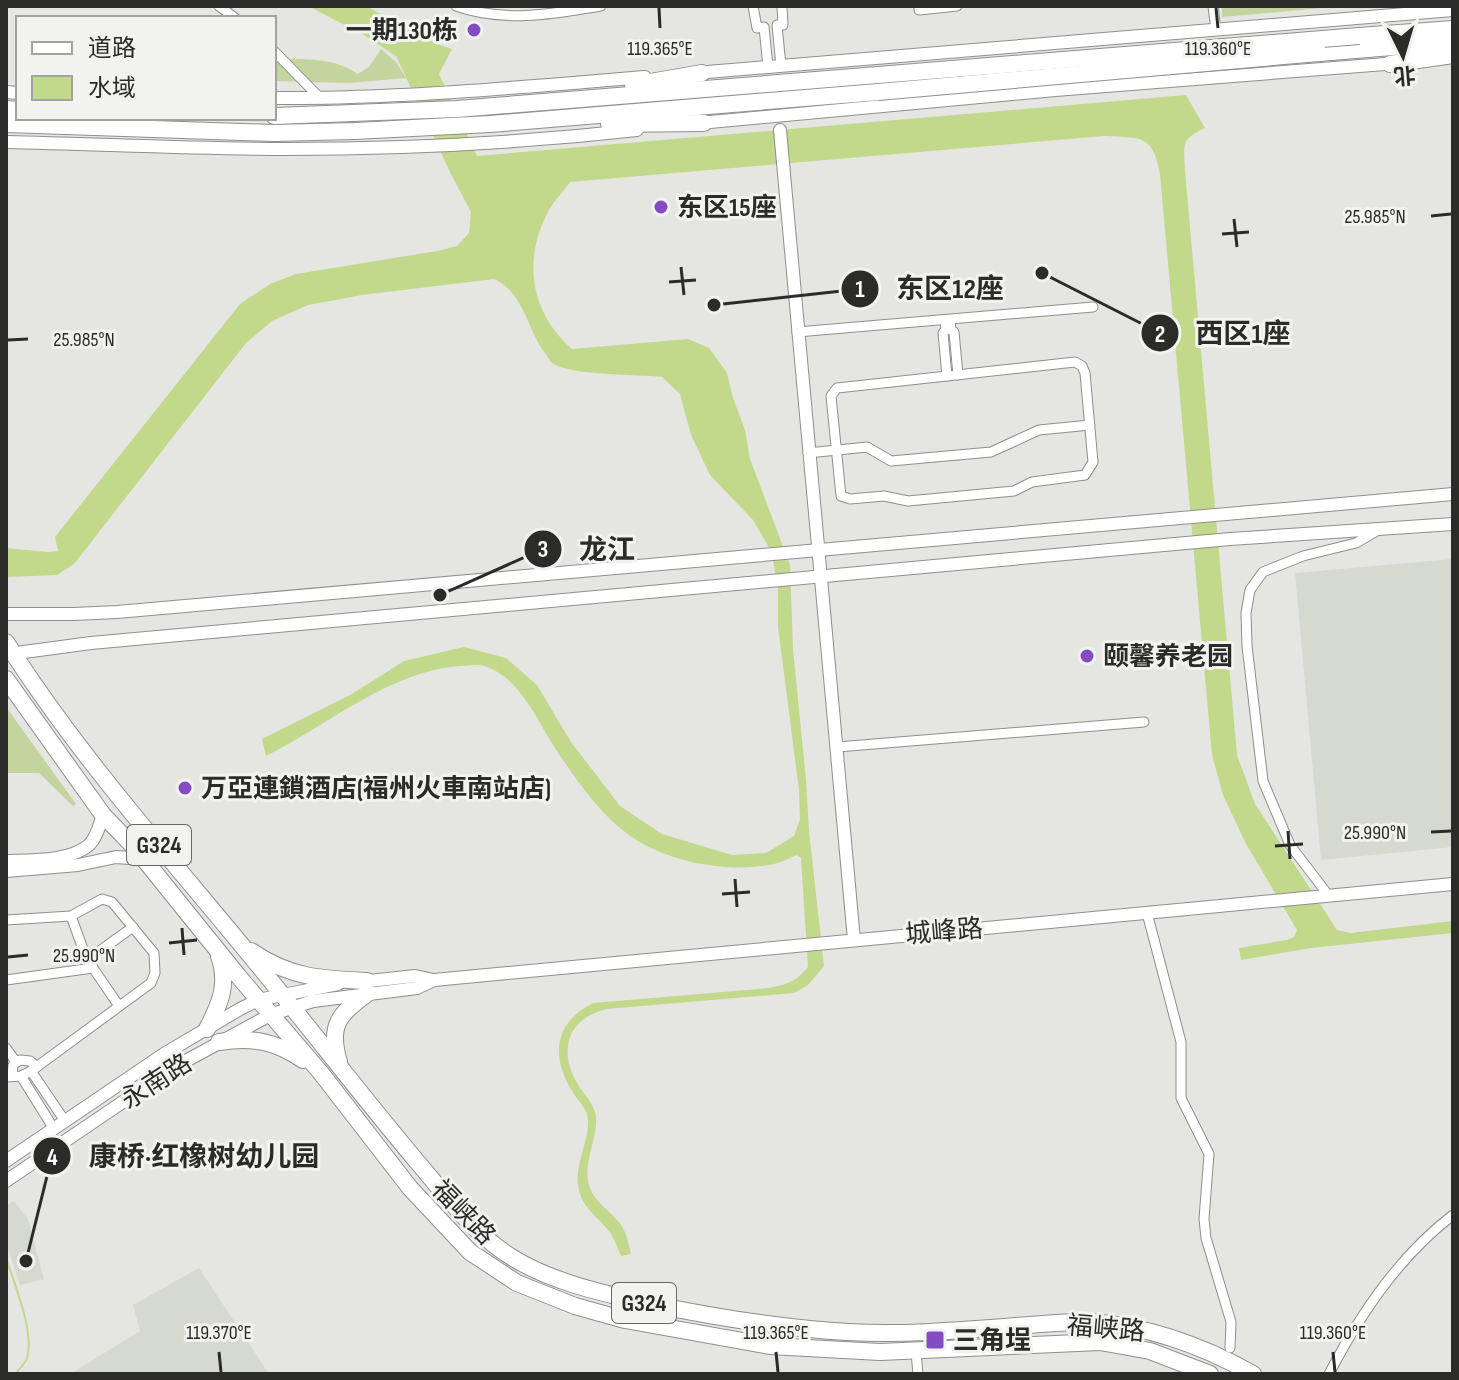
<svg xmlns="http://www.w3.org/2000/svg" width="1459" height="1380" font-family="'Sofia Sans Condensed','Noto Sans SC',sans-serif">
<rect width="100%" height="100%" fill="#e5e6e2"/>
<g fill="#d6d9d0">
<polygon points="1453,559 1453,847 1321,860 1295,573"/>
<polygon points="14,1201 28,1219 44,1279 20,1285 6,1242 6,1205"/>
<polygon points="199,1268 269,1374 70,1374 140,1331 133,1305"/>
</g>
<g fill="#c3d49e">
<polygon points="1222,6 1344,6 1222,17"/>
<path d="M381,49l15,13 10,16 -58,5 -74,-2v-22c29,0 60,-2 84,15l11,-7z"/>
<polygon points="6,707 76,804 73,806 39,773 6,773"/>
</g>
<path fill="#c2d88b" d="M308,6h58l70,38 16,5 -13,25 38,82 709,-61 19,33c-25,11 -21,18 -20,43l52,584 18,49 82,126 14,3 102,-12v12l-142,15 -70,12 -2,-12 48,-8 7,-3 3,-7 -51,-86 -23,-49 -11,-40 -52,-581c-7,-40 -19,-36 -56,-38l-534,46c-7,10 -17,20 -22,30 -26,49 -17,101 24,137l116,-10 21,9 18,25 6,25 12,32 5,29 40,106 3,84 13,131 3,51 15,135 -16,19 -14,8 -187,16c-36,8 -49,37 -32,70 5,12 19,23 21,37 2,24 -15,49 -6,72 7,17 21,23 31,37 6,9 8,20 10,29l-10,2c-4,-9 -7,-20 -14,-27 -11,-14 -24,-21 -28,-39 -6,-23 9,-45 9,-67 1,-14 -10,-21 -16,-32 -22,-36 -17,-69 21,-88l176,-15c18,-4 27,-6 39,-21l-7,-109 -4,-3c-8,3 -15,7 -23,9 -45,10 -108,-2 -145,-29 -30,-21 -54,-57 -74,-87 -19,-29 -37,-75 -75,-83 -6,-1 -13,1 -19,1 -70,4 -133,59 -195,90l-4,-17 90,-45 52,-33 60,-14 42,11 31,27 34,57 49,64 42,28 70,21 34,-2 28,-17 6,-17 -1,-29 -21,-163v-40l-7,-36 -18,-31 -43,-45 -19,-40 -11,-41 -18,-17c-26,-3 -91,-1 -110,-14 -1,-1 -7,-10 -7,-10 -18,-24 -22,-62 -51,-74l-132,16 -54,10 -36,16 -26,22 -172,221 -17,11 -51,2v-29l42,4 10,-1 -3,-14 185,-233 30,-20 26,-10 141,-23 20,-5 12,-13 2,-21 -20,-38 -55,-118 -32,-21z"/>
<g fill="none" stroke-linecap="round" stroke-linejoin="round">
<path stroke="#c2d88b" stroke-width="2" d="M6,1258c8,25 29,75 21,100 -2,6 -8,11 -12,16"/>
<g stroke="#8e8f8c" stroke-width="11">
<g id="street">
<polyline points="219,6 235,18"/>
<path d="M456,6c48,17 97,8 145,0"/>
<polyline points="753,6 757,28 764,27 768,67"/>
<polyline points="919,6 919,10 957,6"/>
<polyline points="1213,6 1216,30"/>
<polyline points="274,51 321,99"/>
<polyline points="781,66 777,25 783,25 782,6"/>
<polyline points="945,320 946,330 943,333 947,376"/>
<polyline points="950,320 951,330 954,332 958,375"/>
<polyline points="797,332 1093,307"/>
<polygon points="1075,362 1082,366 1085,373 1093,462 1085,475 1032,482 1014,491 908,501 884,496 850,499 841,496 831,396 837,388"/>
<polyline points="808,453 867,447 891,461 991,452 1039,430 1090,425"/>
<polyline points="837,747 1144,722"/>
<polyline points="1329,896 1290,845 1263,781 1247,646 1246,613 1250,590 1263,572 1303,556 1356,543 1380,529"/>
<polyline points="1147,913 1181,1042 1181,1098 1209,1154 1204,1219 1206,1238 1231,1322 1230,1348"/>
<polyline points="71,916 87,960"/>
<polyline points="6,920 71,916 102,899 112,902 154,953 155,973 151,983 31,1071 21,1076 6,1077"/>
<polyline points="93,968 119,1006"/>
<polyline points="6,980 93,968 87,960 133,927"/>
<polyline points="6,1048 16,1062"/>
<polyline points="31,1071 65,1121"/>
<polyline points="12,1076 13,1065 20,1060 30,1061 37,1067"/>
<polyline points="21,1076 54,1129"/>
<polyline points="916,1352 918,1374"/>
<path d="M1329,1374c31,-60 70,-118 124,-159"/>
</g>
</g>
<g stroke="#8e8f8c" stroke-width="14">
<g id="secondary">
<polyline points="695,73 1453,10"/>
<polyline points="6,92 18,93"/>
<path d="M274,98c124,1 247,-11 371,-21"/>
<polyline points="699,123 1055,90 1398,63"/>
<polyline points="780,130 854,940"/>
<path d="M6,142c93,2 186,7 279,7 117,0 236,-6 352,-19"/>
<polyline points="6,614 74,614 117,612 1453,494"/>
<polyline points="9,654 91,643 1230,539 1453,524"/>
<path d="M6,861c24,-1 63,1 83,-16 8,-8 10,-19 14,-30"/>
<polyline points="6,871 78,865 116,857 144,859"/>
<polyline points="360,982 415,976 434,980 1453,884"/>
<polyline points="6,1161 164,1054 240,1009 258,1000 338,984"/>
<polyline points="6,1181 173,1068 270,1015 313,1001 417,988 434,980"/>
</g>
</g>
<g stroke="#8e8f8c" stroke-width="18">
<g id="highway">
<polyline points="1359,36 1453,29"/>
<polyline points="1319,53 1453,42"/>
<polyline points="1390,64 1453,55"/>
<polyline points="633,85 702,73"/>
<polyline points="6,109 18,110"/>
<polyline points="274,116 457,109 878,75"/>
<polyline points="6,124 273,133 355,131 490,124 878,92"/>
<polyline points="609,124 704,123"/>
<path d="M6,642c84,132 193,247 290,370 41,51 81,102 123,152 29,34 56,71 94,94 39,24 89,35 133,45 67,14 134,25 202,29 52,3 104,-1 156,-5 29,-2 58,-6 87,-5 57,4 112,24 162,52"/>
<polyline points="6,679 103,815 135,848 239,977 321,1073 410,1188 470,1252 517,1283 575,1306 625,1320 770,1346 880,1352 1100,1342 1150,1351 1210,1374"/>
<path d="M251,951c39,27 71,28 116,30"/>
<path d="M207,1029c13,-25 22,-45 12,-73"/>
<path d="M219,1042c34,-5 56,-1 84,18"/>
<path d="M339,1062c-11,-37 0,-48 29,-69"/>
</g>
</g>
<use href="#street" stroke="#fff" stroke-width="9"/>
<use href="#secondary" stroke="#fff" stroke-width="12"/>
<use href="#highway" stroke="#fff" stroke-width="16"/>
<g stroke="#8e8f8c" stroke-width="18" stroke-linecap="butt">
<g id="highway-bridge">
<polyline points="878,75 1359,36"/>
<polyline points="878,92 1319,53"/>
</g>
</g>
<use href="#highway-bridge" stroke="#fff" stroke-width="16"/>
</g>
<path fill="none" stroke="#2b2b2a" stroke-width="3" d="M659,8l1,20M1216,8l2,20M1431,216l20,-2M1234,219l3,28M1222,234l27,-2M681,267l3,28M669,282l27,-2M8,340l20,-1M1288,831l2,28M1431,832l20,-1M1275,846l28,-2M735,879l2,28M722,894l28,-2M182,928l2,27M169,943l28,-3M8,957l20,-2M219,1352l2,20M776,1352l2,20M1333,1352l2,20"/>
<g fill="#834cc3" stroke="#f2f3ef" stroke-width="3">
<circle cx="474" cy="30" r="8"/>
<circle cx="661" cy="207" r="8"/>
<circle cx="1087" cy="656" r="8"/>
<circle cx="185" cy="788" r="8"/>
<rect x="925" y="1330" width="20" height="20" rx="4"/>
</g>
<g text-anchor="middle" stroke-width="6" stroke-linejoin="round" paint-order="stroke">
<g fill="#f2f3ef" stroke="#676765" stroke-width="2">
<rect x="127" y="825" width="64" height="40" rx="6"/>
<rect x="612" y="1283" width="64" height="40" rx="6"/>
</g>
<g font-size="24" font-weight="bold" fill="#2b2b2a">
<text x="159" y="853">G324</text>
<text x="644" y="1311">G324</text>
</g>
<g font-size="26" font-weight="bold" fill="#2b2b2a" stroke="#f2f3ef" text-anchor="start">
<text x="458" y="39" text-anchor="end">一期130栋</text>
<text x="677" y="216">东区15座</text>
<text x="1103" y="665">颐馨养老园</text>
<text x="201" y="797">万亞連鎖酒店(福州火車南站店)</text>
<text x="953" y="1349">三角埕</text>
</g>
<g font-size="26" fill="#2b2b2a" stroke="#f2f3ef">
<text transform="translate(944 931) rotate(-5)" y="9">城峰路</text>
<text transform="translate(156 1081) rotate(-33)" y="9">永南路</text>
<text transform="translate(464 1212) rotate(46)" y="9">福峡路</text>
<text transform="translate(1106 1328) rotate(5)" y="9">福峡路</text>
</g>
</g>
<g font-size="20" text-anchor="middle" fill="#2b2b2a" stroke="#f2f3ef" stroke-width="6" stroke-linejoin="round" paint-order="stroke">
<text x="660" y="55">119.365°E</text>
<text x="1218" y="55">119.360°E</text>
<text x="1375" y="223">25.985°N</text>
<text x="84" y="346">25.985°N</text>
<text x="1375" y="839">25.990°N</text>
<text x="84" y="962">25.990°N</text>
<text x="219" y="1339">119.370°E</text>
<text x="776" y="1339">119.365°E</text>
<text x="1333" y="1339">119.360°E</text>
</g>
<path fill="none" stroke="#2b2b2a" stroke-width="3" d="M714 305L860 289M1042 273L1160 333M440 595L543 549M26 1261L52 1156"/>
<g fill="#2b2b2a" stroke="#f2f3ef" stroke-width="3">
<circle cx="714" cy="305" r="8"/>
<circle cx="1042" cy="273" r="8"/>
<circle cx="440" cy="595" r="8"/>
<circle cx="26" cy="1261" r="8"/>
<circle cx="860" cy="289" r="20"/>
<circle cx="1160" cy="333" r="20"/>
<circle cx="543" cy="549" r="20"/>
<circle cx="52" cy="1156" r="20"/>
</g>
<g font-size="24" text-anchor="middle" font-weight="bold" fill="#fff">
<text x="860" y="297">1</text>
<text x="1160" y="342">2</text>
<text x="543" y="557">3</text>
<text x="52" y="1165">4</text>
</g>
<g font-size="28" text-anchor="middle" font-weight="bold" fill="#2b2b2a" stroke="#f2f3ef" stroke-width="6" stroke-linejoin="round" paint-order="stroke">
<text x="950" y="298">东区12座</text>
<text x="1243" y="343">西区1座</text>
<text x="607" y="559">龙江</text>
<text x="204" y="1166">康桥·红橡树幼儿园</text>
</g>
<rect width="1459" height="1380" fill="none" stroke="#2b2b2a" stroke-width="16"/>
<rect x="16" y="16" width="260" height="104" fill="#f2f3ef" stroke="#a2a3a0" stroke-width="2"/>
<rect x="32" y="42" width="40" height="12" fill="#ffffff" stroke="#a2a3a0" stroke-width="2"/>
<text x="88" y="56" font-size="24" fill="#2b2b2a">道路</text>
<rect x="32" y="76" width="40" height="24" fill="#c2d88b" stroke="#a2a3a0" stroke-width="2"/>
<text x="88" y="96" font-size="24" fill="#2b2b2a">水域</text>
<g transform="translate(1403 56) rotate(175)" stroke="#f2f3ef" stroke-width="6" paint-order="stroke">
<path d="M0-6L14 30L0 20L-14 30Z" fill="#2b2b2a"/>
<text y="-12" font-size="22" font-weight="bold" text-anchor="middle" fill="#2b2b2a">北</text>
</g>
</svg>
